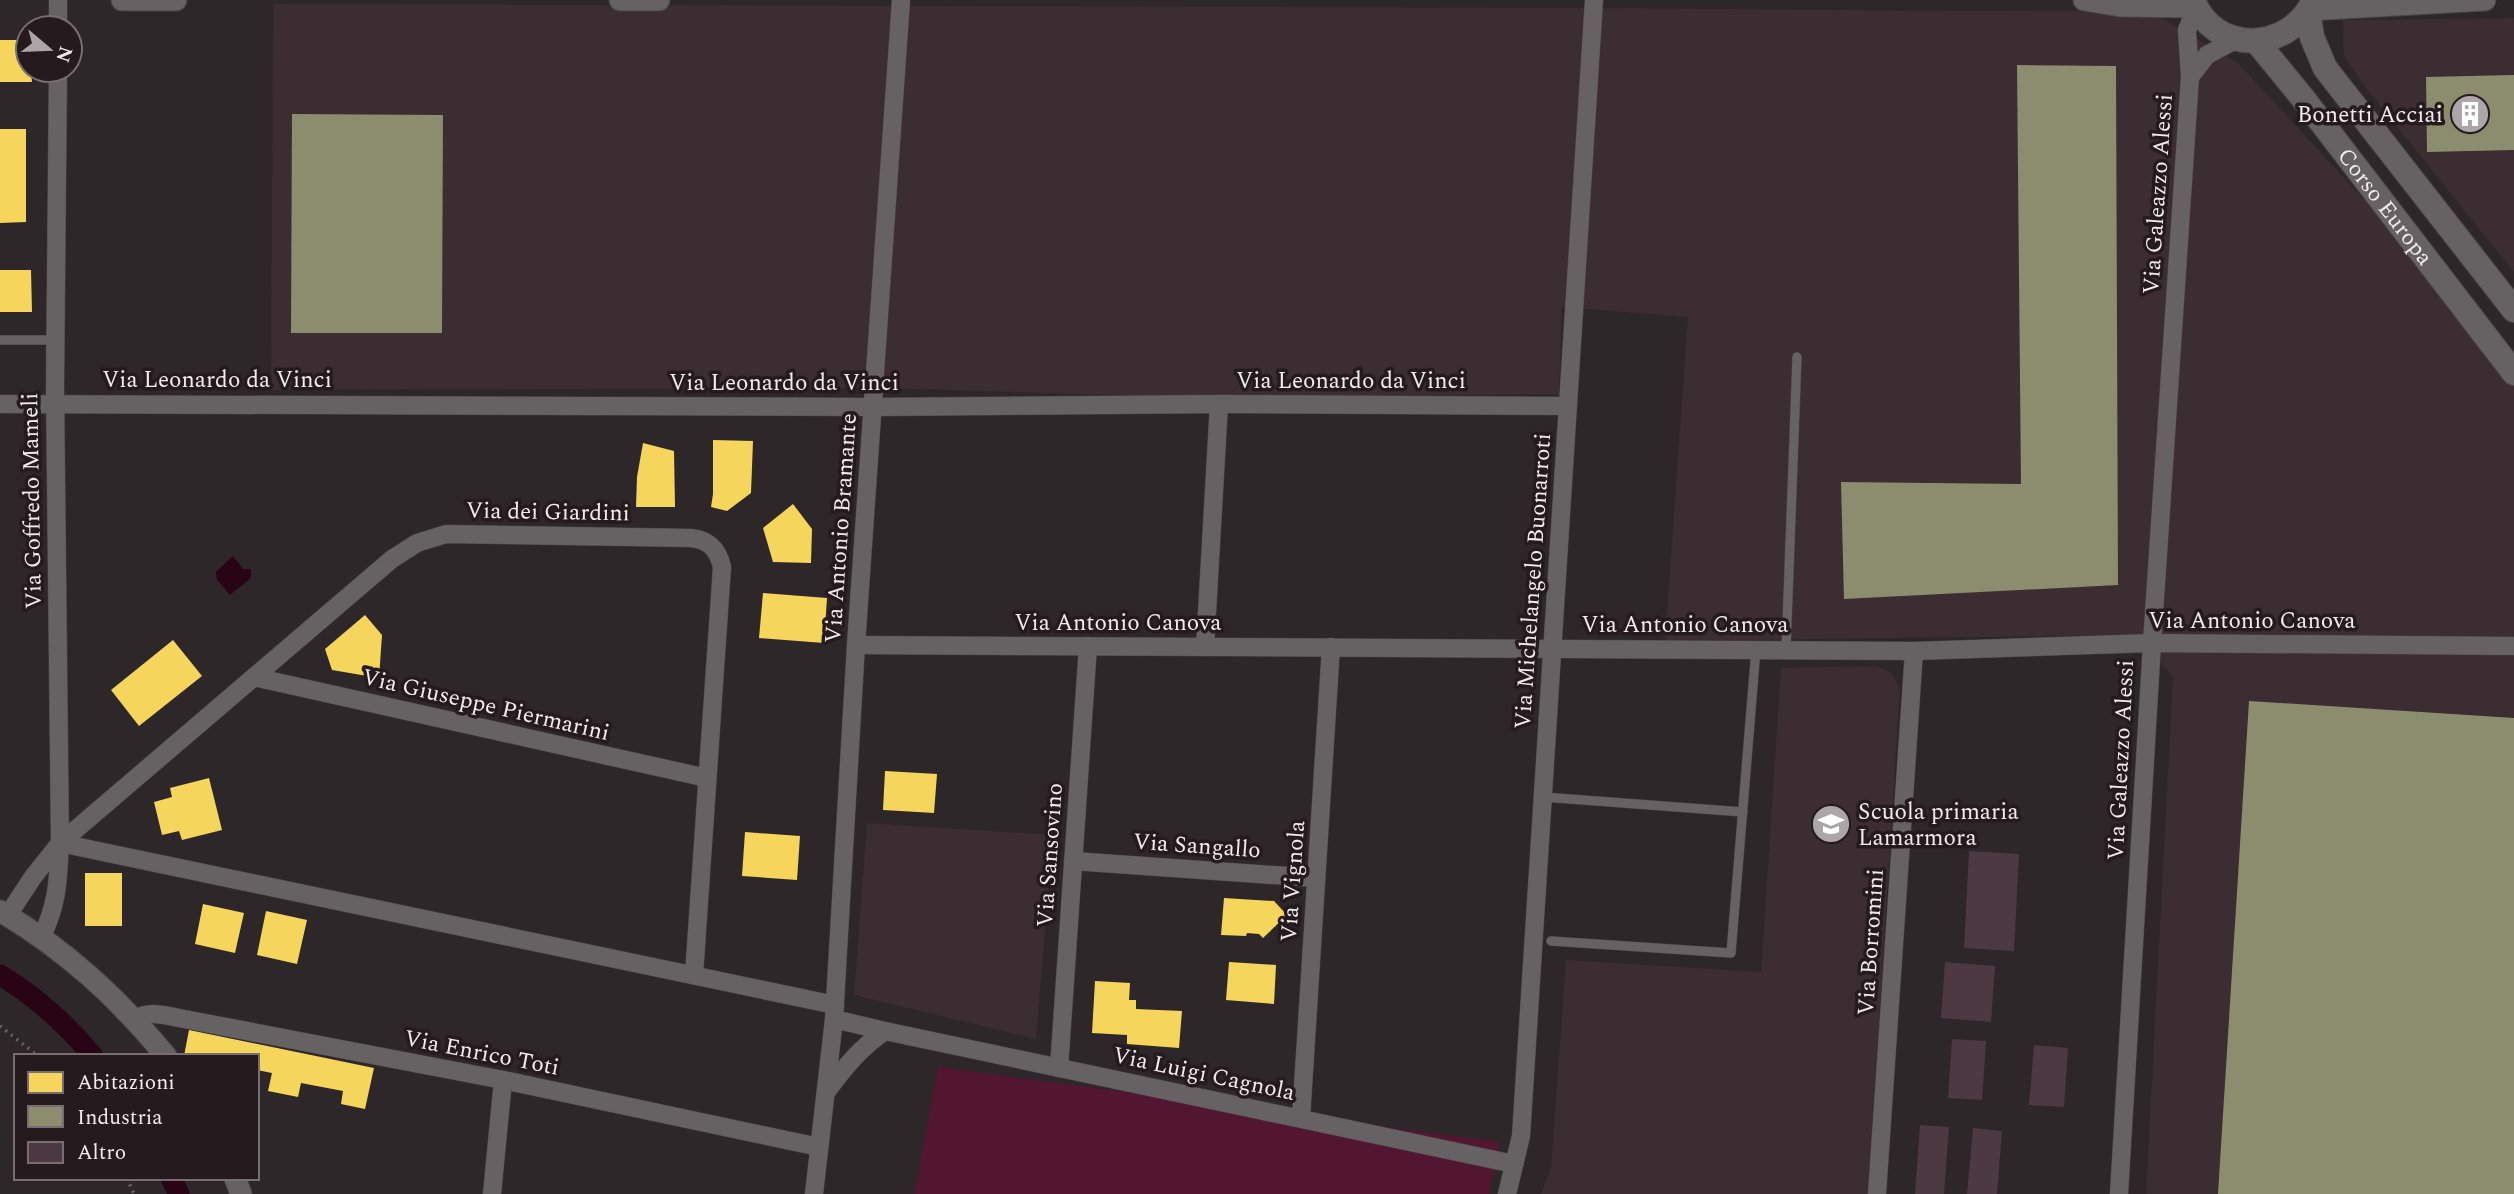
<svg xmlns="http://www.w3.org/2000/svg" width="2514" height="1194" font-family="Spectral,serif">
<rect width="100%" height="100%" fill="#2d2729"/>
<g fill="#3b2d31">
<polygon points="273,4 1589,8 1974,11 2148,10 2238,63 2420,260 2514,384 2514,1194 2146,1194 2173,677 2136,635 1665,641 1688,317 1562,307 1559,394 1222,398 877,388 271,390"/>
<polygon points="2514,18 2514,272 2366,88 2344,56 2343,20"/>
<polygon points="1876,666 1891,672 1900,689 1868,1194 1541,1194 1551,1167 1566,960 1761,972 1781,668"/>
<polygon points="867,823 1053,835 1036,1039 854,995"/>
</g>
<polygon fill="#531631" points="938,1067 1500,1142 1489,1194 914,1194"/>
<polygon fill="#290414" points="233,556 243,569 251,569 251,578 230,595 217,580 216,572"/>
<g fill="#f6d55c">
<polygon points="0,40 28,40 28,70 31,70 32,82 0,82"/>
<polygon points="0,129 26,129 26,222 0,223"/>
<polygon points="0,270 31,270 32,312 0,312"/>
<polygon points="713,440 753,441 751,493 727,511 711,507 713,494"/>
<polygon points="643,443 674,451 675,507 636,507 637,477"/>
<polygon points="793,504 812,529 811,563 773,562 763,528"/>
<polygon points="763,593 827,598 824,643 759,638"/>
<polygon points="365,615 382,635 379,678 332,670 325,649"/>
<polygon points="173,640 202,676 139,726 111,690"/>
<polygon points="885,771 937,774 934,813 883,810"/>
<polygon points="209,778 222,830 182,840 179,831 162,835 154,802 172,797 170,788"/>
<polygon points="745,832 800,836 797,880 742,876"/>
<rect x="85" y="873" width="37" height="53"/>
<polygon points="1224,898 1274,901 1287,915 1263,938 1259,934 1247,933 1246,936 1221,935"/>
<polygon points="203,904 244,913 235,953 195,944"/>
<polygon points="266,911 307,920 297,964 257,955"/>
<polygon points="1229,962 1276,965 1274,1004 1226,1000"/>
<polygon points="1095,981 1130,983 1129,1000 1136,1000 1136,1009 1182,1011 1179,1048 1127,1044 1127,1035 1092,1033"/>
<polygon points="189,1030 374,1068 365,1109 341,1104 343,1091 301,1083 298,1097 268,1091 272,1073 257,1070 257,1056 184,1056"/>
</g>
<g fill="#8c8c6e">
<polygon points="2017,65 2116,66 2118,585 1844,599 1841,482 2021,484"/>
<polygon points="2514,75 2514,150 2427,152 2426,77"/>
<polygon points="292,114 443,115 442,333 291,333"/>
<polygon points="2249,701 2514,718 2514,1194 2218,1194"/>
</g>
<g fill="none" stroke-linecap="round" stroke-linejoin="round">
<g stroke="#290414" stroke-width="21">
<path d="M0,975c34,20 67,50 93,81"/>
<polyline points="171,1178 179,1194"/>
</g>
</g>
<g fill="#4c3941">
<polygon points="1969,851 2019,854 2014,951 1964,948"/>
<polygon points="1945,962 1995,966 1991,1022 1941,1018"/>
<polygon points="1952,1039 1986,1041 1982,1100 1948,1098"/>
<polygon points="2034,1045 2068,1048 2064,1107 2029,1105"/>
<polygon points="1920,1125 1949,1127 1944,1194 1915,1194"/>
<polygon points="1973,1128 2002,1131 1997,1194 1967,1194"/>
</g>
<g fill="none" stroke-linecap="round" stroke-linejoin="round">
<g stroke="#494546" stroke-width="10">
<g id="service">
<polyline points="0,340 54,340"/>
<polyline points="1786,650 1797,357"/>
<polyline points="1543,797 1743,812"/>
<polyline points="1551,941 1731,953 1756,649"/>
</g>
</g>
<g stroke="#494546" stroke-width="19">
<g id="minor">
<polyline points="58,28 58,0"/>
<polyline points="2190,77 2207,55 2237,39"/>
<polyline points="0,404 874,407 1219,404 1568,406"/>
<polyline points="856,645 1914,651 2152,643 2514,646"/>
<polyline points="1205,647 1219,404"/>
<polyline points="254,677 707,778"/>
<polyline points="60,843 835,1005"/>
<polyline points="1073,861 1316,878"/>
<path d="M8,915l25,-38 27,-34 332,-284 25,-16 29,-9 245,4c18,2 27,11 31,29l-28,408"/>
<path d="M41,938c17,-34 17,-58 19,-95l-5,-456 3,-317"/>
<path d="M135,1019c15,-9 28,-4 44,-1l324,62 316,67"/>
<polyline points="834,1019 885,1031 1514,1164"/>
<polyline points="1059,1068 1088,646"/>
<path d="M827,1091c17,-23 34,-44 58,-60"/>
<polyline points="1301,1118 1331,647"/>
<polyline points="492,1194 503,1080"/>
<polyline points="814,1194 834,1019 856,645 901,0"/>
<polyline points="1507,1194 1521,1136 1594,0"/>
<polyline points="1877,1194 1914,651"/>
<polyline points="2119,1194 2152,643 2190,77 2187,30 2196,8"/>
</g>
</g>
<g stroke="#494546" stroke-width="23">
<g id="tertiary">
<polyline points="122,0 176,0"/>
<polyline points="620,0 659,0"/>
<polyline points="2084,0 2120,6 2196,7"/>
<polyline points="2308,10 2485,0"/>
<path d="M0,911c66,39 117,86 166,145"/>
<polyline points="235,1178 241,1194"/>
</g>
</g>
<g stroke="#494546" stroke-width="26">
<g id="secondary">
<path d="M2193,0c21,54 93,53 119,4"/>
<polyline points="2308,11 2312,37 2325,68 2514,310"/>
<path id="s1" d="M2256,41l46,56 212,276"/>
</g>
</g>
<g stroke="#686365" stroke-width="3.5" stroke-dasharray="2 5" stroke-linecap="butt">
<polyline points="0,1026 38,1056"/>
<polyline points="127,1178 134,1194"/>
</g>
<use href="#service" stroke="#666263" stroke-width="9"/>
<use href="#minor" stroke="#666263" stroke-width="18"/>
<use href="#tertiary" stroke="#666263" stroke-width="21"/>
<use href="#secondary" stroke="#666263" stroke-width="24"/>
</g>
<defs>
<g id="building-disc" transform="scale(2.0125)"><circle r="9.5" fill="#ada6a8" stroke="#251b1e"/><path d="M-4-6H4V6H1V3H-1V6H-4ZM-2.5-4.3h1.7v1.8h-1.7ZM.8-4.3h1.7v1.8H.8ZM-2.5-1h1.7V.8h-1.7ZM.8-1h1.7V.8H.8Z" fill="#fff"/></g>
<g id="school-disc" transform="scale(2.0125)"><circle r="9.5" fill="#ada6a8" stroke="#251b1e"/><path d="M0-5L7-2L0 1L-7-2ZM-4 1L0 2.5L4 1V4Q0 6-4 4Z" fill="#fff"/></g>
</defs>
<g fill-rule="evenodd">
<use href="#building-disc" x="2470" y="114"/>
<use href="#school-disc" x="1831" y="824"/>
</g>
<g text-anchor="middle" stroke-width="7" stroke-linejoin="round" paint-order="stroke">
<g font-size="23" fill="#f2ebed" stroke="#251b1e" text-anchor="end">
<text x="2443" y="122">Bonetti Acciai</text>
<text x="1858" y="819" text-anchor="start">Scuola primaria<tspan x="1858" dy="26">Lamarmora</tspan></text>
</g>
<g font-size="23" fill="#f2ebed" stroke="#251b1e">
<text transform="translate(2157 194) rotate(-86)" y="8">Via Galeazzo Alessi</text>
<text dy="8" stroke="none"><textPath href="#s1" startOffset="210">Corso Europa</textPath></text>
<text x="217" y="387">Via Leonardo da Vinci</text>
<text x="1351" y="388">Via Leonardo da Vinci</text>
<text x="784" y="390">Via Leonardo da Vinci</text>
<text transform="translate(31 501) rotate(-91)" y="8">Via Goffredo Mameli</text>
<text transform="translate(548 511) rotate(1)" y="8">Via dei Giardini</text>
<text transform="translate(840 528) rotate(-86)" y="8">Via Antonio Bramante</text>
<text transform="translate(1532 581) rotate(-86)" y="8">Via Michelangelo Buonarroti</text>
<text x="2252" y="628">Via Antonio Canova</text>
<text x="1118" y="630">Via Antonio Canova</text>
<text x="1685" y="632">Via Antonio Canova</text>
<text transform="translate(486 704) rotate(13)" y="8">Via Giuseppe Piermarini</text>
<text transform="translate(2120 760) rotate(-87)" y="8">Via Galeazzo Alessi</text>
<text transform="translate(1197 845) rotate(4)" y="8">Via Sangallo</text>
<text transform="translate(1049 855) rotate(-86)" y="8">Via Sansovino</text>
<text transform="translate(1292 881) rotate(-86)" y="8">Via Vignola</text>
<text transform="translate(1870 942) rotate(-86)" y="8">Via Borromini</text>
<text transform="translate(482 1052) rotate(11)" y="8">Via Enrico Toti</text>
<text transform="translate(1204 1073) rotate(12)" y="8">Via Luigi Cagnola</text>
</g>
</g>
<rect x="14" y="1054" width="245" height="126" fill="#251b1e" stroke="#776e71" stroke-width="2"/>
<rect x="28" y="1072" width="35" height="21" fill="#f6d55c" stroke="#776e71" stroke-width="2"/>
<text x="77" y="1089" font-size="21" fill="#f2ebed">Abitazioni</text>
<rect x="28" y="1106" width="35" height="21" fill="#8c8c6e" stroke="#776e71" stroke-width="2"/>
<text x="77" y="1124" font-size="21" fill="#f2ebed">Industria</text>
<rect x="28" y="1142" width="35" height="21" fill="#4c3941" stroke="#776e71" stroke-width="2"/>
<text x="77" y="1159" font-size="21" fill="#f2ebed">Altro</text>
<g transform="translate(49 49) rotate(109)"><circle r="33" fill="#251b1e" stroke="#776e71" stroke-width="2"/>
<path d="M0-5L12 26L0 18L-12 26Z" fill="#ada6a8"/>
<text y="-10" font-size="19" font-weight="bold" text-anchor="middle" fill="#f2ebed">N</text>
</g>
</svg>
